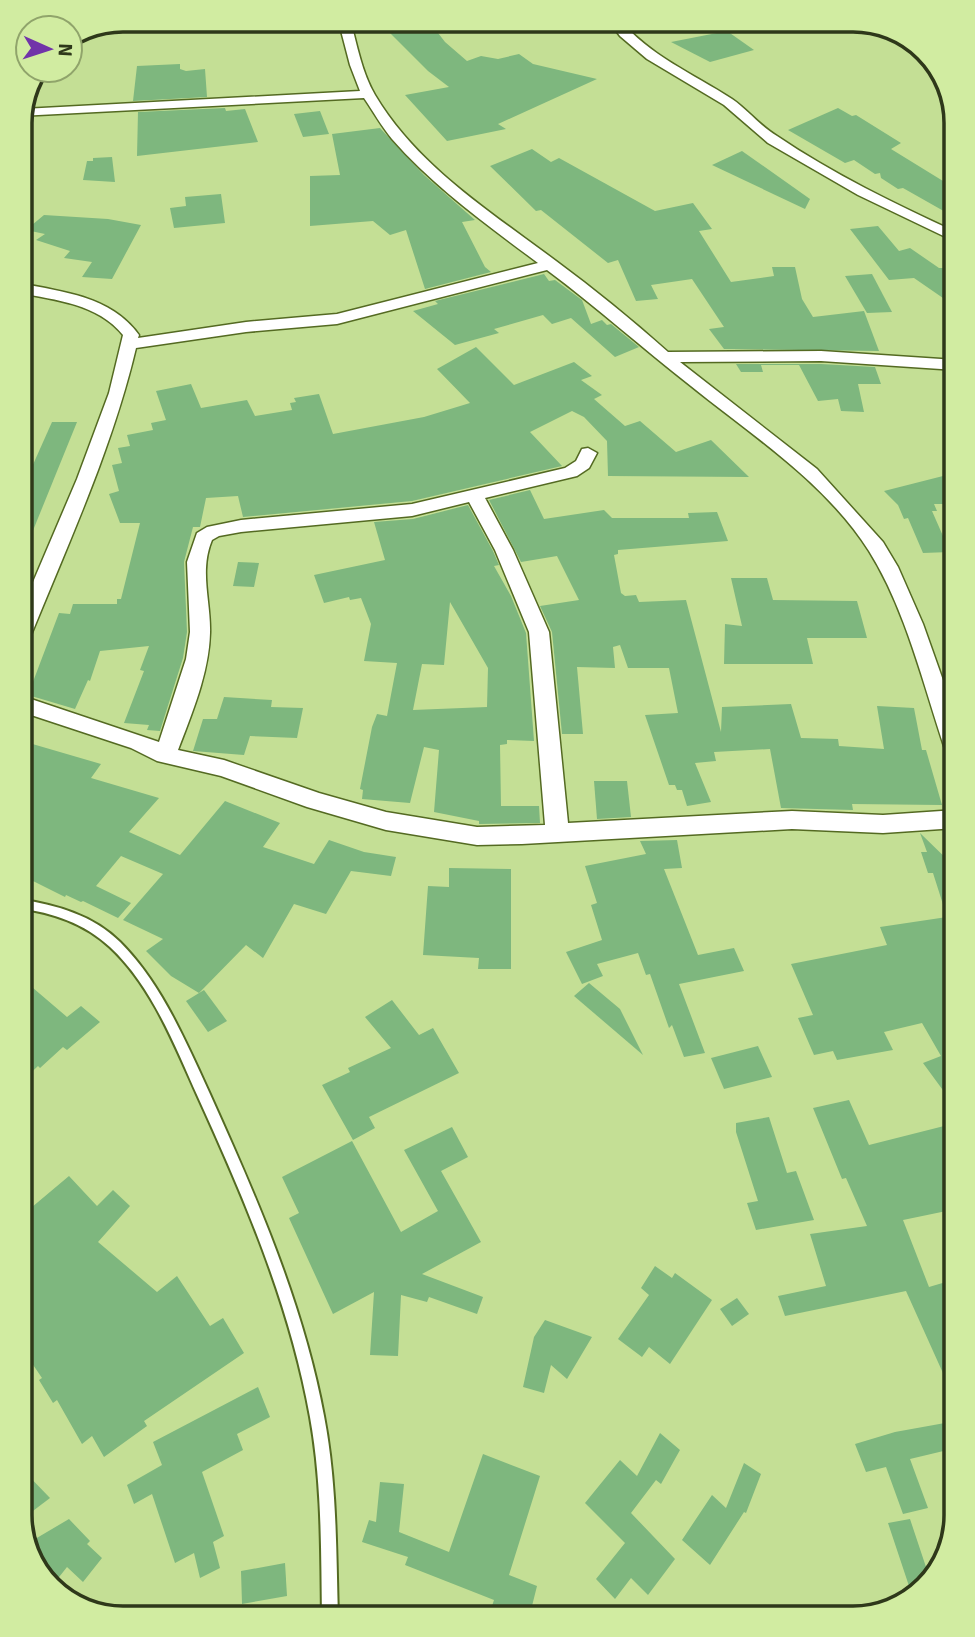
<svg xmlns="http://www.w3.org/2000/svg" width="975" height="1637" font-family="Signika,sans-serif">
<rect width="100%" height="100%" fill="#c4df95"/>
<g fill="#7eb77e" fill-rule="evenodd">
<polygon points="376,19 432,19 435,29 445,42 467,61 481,56 498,59 519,54 533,64 597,79 498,124 506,129 447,141 405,95 449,87 428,71"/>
<polygon points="727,31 754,50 710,62 671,42"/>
<polygon points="180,64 180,69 186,71 205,69 207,97 133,101 137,66"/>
<polygon points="225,108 226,111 245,109 258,142 137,156 138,112"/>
<polygon points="838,108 852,116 856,115 901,143 891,149 956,189 956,218 903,188 898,189 881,178 880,173 875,174 854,160 845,163 788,130"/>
<polygon points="320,111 329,134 303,137 294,114"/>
<polygon points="380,128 424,175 475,220 462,222 485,267 491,272 425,289 406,230 390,235 373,221 310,226 310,176 340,175 332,134"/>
<polygon points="532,149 551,162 559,158 655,211 693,203 712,229 699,231 731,282 774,276 772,267 795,267 802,299 813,317 864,311 879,351 724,349 709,329 724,327 692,279 651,285 658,299 636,301 618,260 608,263 541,210 536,211 490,166"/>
<polygon points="742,151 810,199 805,209 712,165"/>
<polygon points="112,157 115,182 83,180 87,161 93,161 93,158"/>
<polygon points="221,194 225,223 174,228 170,208 186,206 185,197"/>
<polygon points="44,215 108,219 141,225 112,279 82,277 92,262 64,258 70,251 36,240 45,234 26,230"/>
<polygon points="878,226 899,251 910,248 939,268 943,268 956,286 956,307 914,278 889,280 850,229"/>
<polygon points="544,274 549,281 555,280 582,300 591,324 602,320 607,325 611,324 639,347 615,357 571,318 552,324 543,315 494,329 499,333 455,345 413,311 438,304 435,301"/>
<polygon points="872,274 892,312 867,313 845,276"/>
<polygon points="476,347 514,385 574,362 592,376 581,380 602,395 594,399 625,426 640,421 676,452 711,440 749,477 608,476 607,441 584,417 572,411 530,432 562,466 412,501 243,517 238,496 206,498 200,527 193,527 184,562 187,632 183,658 160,731 147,730 149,725 124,723 144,671 140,670 149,646 100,651 90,681 88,680 75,709 28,695 59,613 70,614 73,604 117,604 117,599 121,599 140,523 120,523 109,494 119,491 112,465 122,463 118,448 130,446 127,435 153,430 151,423 166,420 156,391 191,384 201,408 247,400 255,416 292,410 290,403 296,402 294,398 319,394 333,434 424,417 470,403 437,369"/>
<polygon points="736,364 821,364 875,367 881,384 858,384 864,412 841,411 838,399 818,401 799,365 761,365 763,372 741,372"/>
<polygon points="52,422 77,422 19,565 19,496"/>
<polygon points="943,476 955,504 934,504 937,511 932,511 950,552 923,553 908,518 904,519 898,505 884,491"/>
<polygon points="530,490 544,519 604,510 612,518 689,518 688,513 717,512 728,541 618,550 618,554 614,555 621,593 625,596 636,595 639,602 686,600 721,732 722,707 791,704 801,738 838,739 839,746 884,749 877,706 914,708 922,750 926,750 942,805 852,804 853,810 781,808 770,749 714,752 716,761 695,763 711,802 687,806 682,790 677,790 675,785 669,785 645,715 678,713 669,668 628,668 620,645 613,647 615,668 577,667 583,734 562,734 552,632 540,606 579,600 557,556 521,562 489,500"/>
<path d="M468,505l25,46 6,14 -5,1 17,30 15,37 8,108 -27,-1v4l-7,1 1,61h38l1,17 -61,1v-3l-45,-9 5,-62 -15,-3 -14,56 -48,-4 1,-9 -3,-1 12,-62 5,-13 10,2 10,-53 -33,-2 7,-37 -10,-26 -11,2 -1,-3 -25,6 -10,-28 71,-15 -11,-38 39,-3zM450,602l38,66 -1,39 -74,3 9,-46 22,1z"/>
<polygon points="238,562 259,563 254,587 233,586"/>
<polygon points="731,578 767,578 773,600 857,601 867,638 807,638 813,664 724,664 725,624 742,626"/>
<polygon points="224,697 272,700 271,707 303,708 297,738 250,736 244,755 193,751 203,719 217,719"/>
<polygon points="29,743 101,764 91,778 159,798 129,832 180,855 225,801 280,823 263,847 314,864 329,840 364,852 396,857 391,876 351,871 326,914 294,904 263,958 246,945 199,993 171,976 146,951 163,939 123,920 163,874 121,856 96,886 131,903 118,918 83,901 81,902 66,895 65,897 19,874 19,755"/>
<polygon points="594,781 627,781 631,817 597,819"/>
<polygon points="920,833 956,868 956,1108 923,1063 941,1056 922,1023 884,1032 893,1050 837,1060 833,1051 814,1055 798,1018 813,1015 791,964 887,945 880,927 947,917 933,873 928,873 921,852 927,852"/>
<polygon points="677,840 682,868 664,869 698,955 734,948 744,971 679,984 705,1053 684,1057 672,1025 669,1028 650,974 646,975 638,953 597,964 603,976 582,984 566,952 602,940 591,905 597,903 585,866 646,854 640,841"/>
<polygon points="449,868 511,869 511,969 478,969 479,958 423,955 428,886 449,887"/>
<polygon points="19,976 67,1017 81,1006 100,1022 67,1050 63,1047 40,1068 38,1066 19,1084"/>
<polygon points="589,983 620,1009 643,1055 574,996"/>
<polygon points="204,990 227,1021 208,1032 186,1001"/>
<polygon points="392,1000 419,1035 433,1028 459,1073 369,1117 375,1128 353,1140 322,1085 350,1072 348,1068 391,1048 365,1017"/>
<polygon points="758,1046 772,1077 724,1089 711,1058"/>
<polygon points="849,1100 869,1145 956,1123 956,1209 903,1220 929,1287 956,1279 956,1402 906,1291 785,1316 778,1296 826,1286 810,1234 867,1226 846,1178 842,1179 813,1108"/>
<polygon points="769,1117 787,1173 796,1171 814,1220 756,1230 747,1203 758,1201 736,1132 736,1123"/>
<polygon points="452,1127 468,1157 441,1171 481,1242 422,1274 483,1297 477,1314 429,1297 427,1302 401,1295 398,1356 370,1355 374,1292 333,1314 289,1218 299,1213 282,1177 352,1141 401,1232 438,1211 404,1150"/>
<polygon points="69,1176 97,1206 113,1190 130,1206 98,1242 157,1292 177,1276 210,1326 223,1318 244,1353 144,1421 147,1426 104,1457 92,1436 82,1444 57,1400 53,1403 39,1380 42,1378 19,1344 19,1218"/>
<polygon points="655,1266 672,1278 675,1273 712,1300 670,1364 649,1347 642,1357 618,1339 649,1295 641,1288"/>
<polygon points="737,1298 749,1314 732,1326 720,1309"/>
<polygon points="545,1320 592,1337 567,1379 551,1365 544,1393 523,1387 534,1337"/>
<polygon points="258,1387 270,1417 237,1434 243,1450 202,1472 224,1536 213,1542 220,1568 200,1578 194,1553 175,1563 152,1494 134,1504 127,1485 162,1465 153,1442"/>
<polygon points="956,1421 956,1448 910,1459 928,1508 903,1514 886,1467 866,1472 855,1444 895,1432"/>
<polygon points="660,1433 680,1450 661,1484 656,1480 631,1513 675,1559 648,1595 631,1578 615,1599 596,1579 625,1543 585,1503 620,1460 637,1476"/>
<polygon points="483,1454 540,1476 509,1575 537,1586 529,1618 513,1618 491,1609 494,1600 405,1565 408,1557 362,1542 369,1520 376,1522 380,1482 404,1484 399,1532 449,1552"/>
<polygon points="744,1463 761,1474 746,1513 744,1512 710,1565 682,1540 712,1495 726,1508"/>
<polygon points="19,1466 50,1498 21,1520 19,1514"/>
<polygon points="69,1519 90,1541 87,1544 102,1558 83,1582 67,1567 52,1586 37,1568 44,1558 30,1542"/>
<polygon points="910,1519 930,1579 912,1595 888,1523"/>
<polygon points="285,1563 287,1596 242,1604 241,1571"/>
</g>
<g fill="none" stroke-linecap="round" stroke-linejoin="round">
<g stroke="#546a22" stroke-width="4">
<path id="service" d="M19,899c37,6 74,16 101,43 41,41 65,98 89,150 47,104 94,211 115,324 13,67 12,135 14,202h-16c-1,-67 0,-135 -12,-201 -20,-112 -65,-217 -112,-320 -23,-51 -46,-111 -88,-150 -26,-24 -57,-34 -91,-39z"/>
</g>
<g stroke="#546a22" stroke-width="3">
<g id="minor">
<path d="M338,19h12c7,26 12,54 25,76 42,71 117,118 181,166 38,28 76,59 112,91l153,-1 135,9v10l-135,-9 -141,1 137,107 66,73 15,25 25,57 33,93v40l-8,-2 -3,-6c-22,-65 -39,-139 -76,-198 -43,-68 -116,-115 -178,-165 -49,-38 -94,-79 -144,-116l-210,54 -91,8 -110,16c-24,101 -68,196 -107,292l-3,5 -7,2v-32l58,-136 32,-86 14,-58c-25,-31 -67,-35 -104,-42v-10c44,9 92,13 120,52l-1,3 108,-16 91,-8 201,-51c-51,-38 -104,-76 -146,-124 -10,-12 -19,-28 -28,-41l-345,18 4,-7 337,-18 -10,-26z"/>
<path d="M607,19h12c31,37 73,54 113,80 16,11 28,27 45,37 56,38 118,68 179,96v10l-98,-47 -90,-52 -44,-38 -77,-46 -27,-23z"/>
<path d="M588,448l9,5 -8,15 -12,8 -92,22 28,52 36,82 19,191 224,-12 91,4 73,-5v18l-73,5 -91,-4 -270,15 -45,1 -91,-15 -79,-23 -86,-31 -64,-15 -26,-13 -112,-37v-16l140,47 27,-83 4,-27 -3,-70 10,-29 10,-6 34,-7 171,-16 153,-36 11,-7 6,-12zM469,502l26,48 34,82 16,193 -68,2 -91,-15 -67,-19 -95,-33 -46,-10c14,-37 31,-77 32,-117 1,-31 -11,-62 2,-93l7,-4 22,-4 171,-16z"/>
</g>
</g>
<use href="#service" fill="#fff" fill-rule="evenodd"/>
<use href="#minor" fill="#fff" fill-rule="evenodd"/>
</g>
<path d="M0 0H975V1637H0ZM123 32H853A91 91 0 0 1 944 123V1515A91 91 0 0 1 853 1606H123A91 91 0 0 1 32 1515V123A91 91 0 0 1 123 32Z" fill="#d1eca1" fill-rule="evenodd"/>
<path fill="none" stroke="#2e381a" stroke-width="3.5" d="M123 32H853A91 91 0 0 1 944 123V1515A91 91 0 0 1 853 1606H123A91 91 0 0 1 32 1515V123A91 91 0 0 1 123 32Z"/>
<g transform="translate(49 49) rotate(93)"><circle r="33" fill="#d1eca1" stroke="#90a46b" stroke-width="2"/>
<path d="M0-5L12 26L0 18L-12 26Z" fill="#7134a9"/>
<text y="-10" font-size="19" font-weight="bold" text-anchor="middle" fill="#2e381a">N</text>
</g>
</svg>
